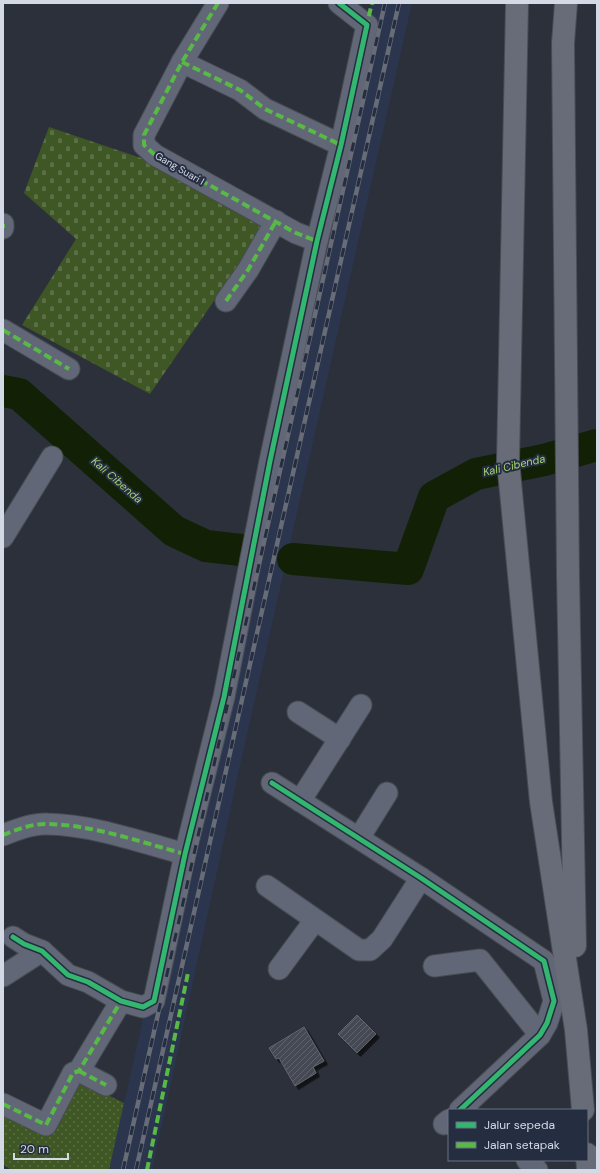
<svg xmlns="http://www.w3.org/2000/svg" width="600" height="1173" font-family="'DM Sans',sans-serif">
<defs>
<pattern id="grass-dots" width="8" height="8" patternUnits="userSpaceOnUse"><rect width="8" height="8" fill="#3f5724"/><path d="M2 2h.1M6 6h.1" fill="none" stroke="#5a6f44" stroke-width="1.8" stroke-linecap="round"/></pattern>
<pattern id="cemetery-stones" width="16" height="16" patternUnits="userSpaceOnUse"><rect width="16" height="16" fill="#3f5724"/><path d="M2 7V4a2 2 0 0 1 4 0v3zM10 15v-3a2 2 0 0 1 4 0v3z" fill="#5a6f44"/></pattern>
<pattern id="building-hatch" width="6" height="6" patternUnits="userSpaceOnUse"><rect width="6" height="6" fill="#444952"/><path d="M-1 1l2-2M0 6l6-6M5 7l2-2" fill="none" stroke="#5e636b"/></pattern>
<filter id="shadow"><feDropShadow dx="3.5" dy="3.5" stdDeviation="0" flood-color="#0009"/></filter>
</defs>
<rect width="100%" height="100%" fill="#2b303a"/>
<polygon fill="#2b354d" points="371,3 412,3 240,766 152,1170 109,1170"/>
<polygon fill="url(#grass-dots)" points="77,1080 124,1103 109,1170 11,1170 3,1164 3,1108 48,1130"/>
<polygon fill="url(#cemetery-stones)" points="49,127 144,159 266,225 150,394 22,325 76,239 24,193"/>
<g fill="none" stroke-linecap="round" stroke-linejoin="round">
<g stroke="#122105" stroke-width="32">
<polyline points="3,391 19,394 174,531 206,546 241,550"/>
<polyline points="293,559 408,569 434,497 476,474 544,460 597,445"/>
</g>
</g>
<g fill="url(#building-hatch)" stroke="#61656e" filter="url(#shadow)">
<polygon points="357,1015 376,1034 357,1053 338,1034"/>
<polygon points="304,1027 324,1061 313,1067 316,1073 295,1086 279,1058 276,1059 269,1048"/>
</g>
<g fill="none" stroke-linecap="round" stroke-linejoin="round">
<g stroke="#484c54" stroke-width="23">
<g id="minor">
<polyline points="218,3 182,62 144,135 144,145 155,155 296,233 317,241"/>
<polyline points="182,62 240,90 265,109 341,145"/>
<polyline points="3,224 3,228"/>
<polyline points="226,301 248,270 276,221"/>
<polyline points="3,330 69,369"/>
<polyline points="3,537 52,457"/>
<polyline points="298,712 340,739"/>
<polyline points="272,783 421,878 544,961 554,1001 547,1023 540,1035 460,1110"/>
<polyline points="300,801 361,705"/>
<path d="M3,835c12,-5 31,-12 44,-11 47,1 93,18 138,30"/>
<polyline points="359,838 387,793"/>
<polyline points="267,886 359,950 370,950 382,939 421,878"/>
<polyline points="13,937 24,944 42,951 68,975 88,982 121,1001 143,1007 154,1001 185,854 224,697 270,461 317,241 341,145 367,25 339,3"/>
<polyline points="434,966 480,960 540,1035"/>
<polyline points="279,969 315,920"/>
<polyline points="3,976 42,951"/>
<polyline points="79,1071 106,1085"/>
<polyline points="3,1104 46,1125 73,1073 79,1071 121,1001"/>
<polyline points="444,1124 449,1120"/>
<polyline points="527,1160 537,1170"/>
</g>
</g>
<g stroke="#484c54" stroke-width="24">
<g id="motorway">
<polyline points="517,3 508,461 541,802 576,1030 583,1110"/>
<polyline points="566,3 563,43 568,575 575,946"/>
<polyline points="587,1154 588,1170"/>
</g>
</g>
<use href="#minor" stroke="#616776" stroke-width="21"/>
<use href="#motorway" stroke="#676c78" stroke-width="22"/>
<g stroke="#676c77" stroke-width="4.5">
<g id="rail">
<polyline points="123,1170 385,3"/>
<polyline points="136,1170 399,3"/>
</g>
</g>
<use href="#rail" stroke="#252d40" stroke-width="3" stroke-dasharray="9" stroke-linecap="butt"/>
<g stroke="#58b947" stroke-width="4" stroke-dasharray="8 4" stroke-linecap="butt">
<polyline points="218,3 182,62 144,135 144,145 155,155 296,233 317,241"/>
<polyline points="366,28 372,3"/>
<polyline points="182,62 240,90 265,109 341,145"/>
<polyline points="3,224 3,228"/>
<polyline points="226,301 248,270 276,221"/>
<polyline points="3,330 69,369"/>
<path d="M3,835c12,-5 31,-12 44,-11 47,1 93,18 138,30"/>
<polyline points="79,1071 106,1085"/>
<polyline points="3,1104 46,1125 73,1073 79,1071 121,1001"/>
<polyline points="147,1170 188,973"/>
</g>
<g stroke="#252d40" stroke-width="8">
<g id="cycleway">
<polyline points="272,783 421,878 544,961 554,1001 547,1023 540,1035 460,1110"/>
<polyline points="13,937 24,944 42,951 68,975 88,982 121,1001 143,1007 154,1001 185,854 224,697 270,461 317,241 341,145 367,25 339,3"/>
</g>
</g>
<use href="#cycleway" stroke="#33b770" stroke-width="5"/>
</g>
<g text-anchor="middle" stroke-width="4" stroke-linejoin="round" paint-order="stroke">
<g font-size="10" fill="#d4d9e6" stroke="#252d40">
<text transform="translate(180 168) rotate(30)" y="4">Gang Suari I</text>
</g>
<g font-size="11" font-style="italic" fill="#a4d371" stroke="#252d40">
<text transform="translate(514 465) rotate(-13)" y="4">Kali Cibenda</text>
<text transform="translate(117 480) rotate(41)" y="4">Kali Cibenda</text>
</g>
</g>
<rect width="600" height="1173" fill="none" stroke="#d4d9e6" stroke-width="8"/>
<rect x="448" y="1109" width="140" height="52" fill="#252d40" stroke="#6b7282"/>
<rect x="456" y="1122" width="20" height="6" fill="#33b770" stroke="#6b7282"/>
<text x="484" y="1129" font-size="12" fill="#d4d9e6">Jalur sepeda</text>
<rect x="456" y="1142" width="20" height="6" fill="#58b947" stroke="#6b7282"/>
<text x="484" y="1149" font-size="12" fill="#d4d9e6">Jalan setapak</text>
<path d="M14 1153v6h54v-6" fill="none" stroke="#d4d9e6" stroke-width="2"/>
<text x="20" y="1153" font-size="12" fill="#d4d9e6" stroke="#252d40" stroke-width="3" paint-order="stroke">20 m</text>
</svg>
